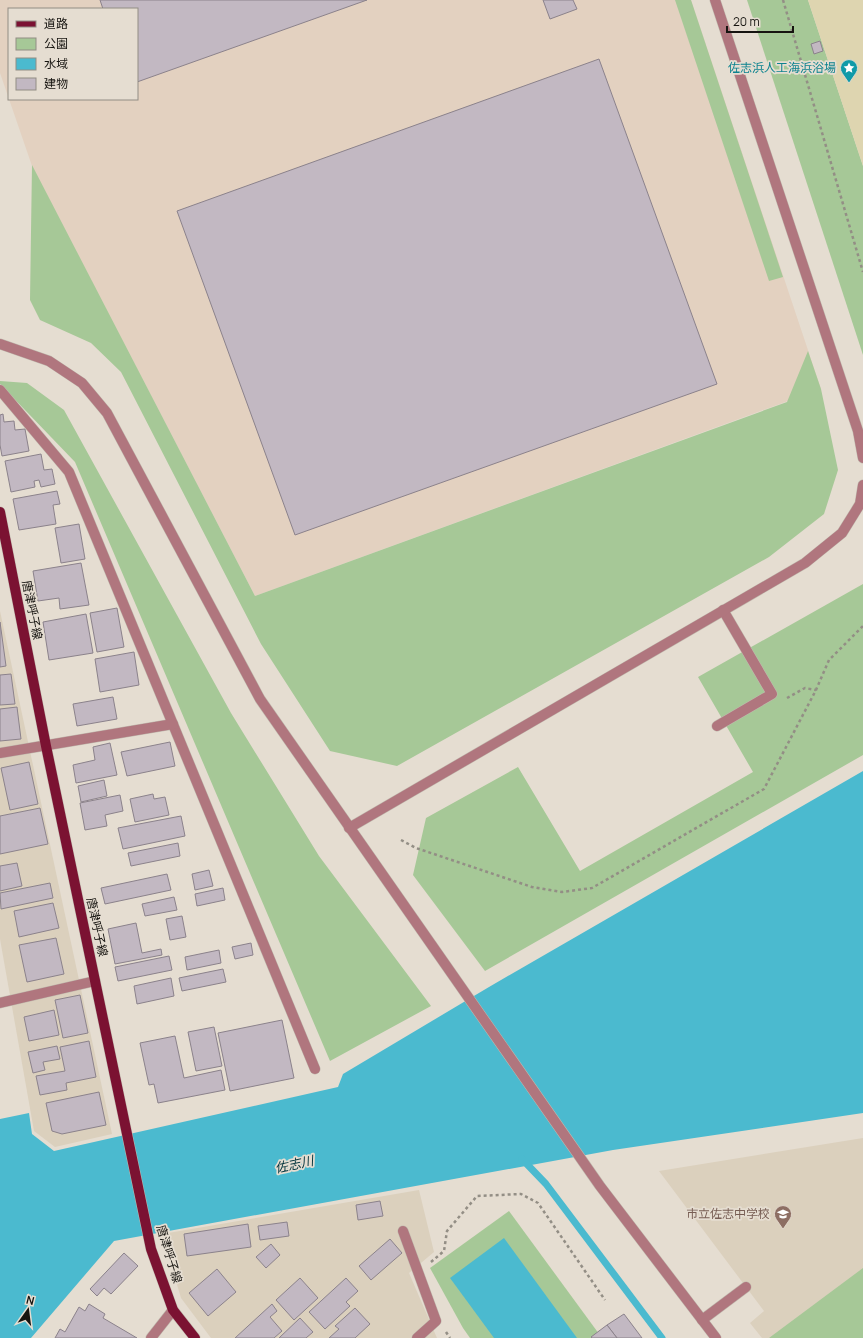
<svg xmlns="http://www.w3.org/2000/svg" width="863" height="1338" font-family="Manrope,'Noto Sans JP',sans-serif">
<rect width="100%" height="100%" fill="#e5ddd1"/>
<g fill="#dbd0bd">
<polygon points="0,611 112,1134 55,1147 34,1131 0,939"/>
<polygon points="863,1138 863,1338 762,1338 750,1323 764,1311 659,1171"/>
<polygon points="419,1190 434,1252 409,1273 437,1338 211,1338 181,1298 162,1234"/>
</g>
<polygon fill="#e3d1c0" points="0,0 691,0 821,389 255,596 32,166 9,99 137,99 137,9 9,9 9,99 0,73"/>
<g fill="#a6c897">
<polygon points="675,0 691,0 783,277 769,281"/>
<polygon points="747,0 808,0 863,166 863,355"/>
<polygon points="32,165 255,596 787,402 808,351 821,389 838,470 824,514 769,557 397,766 330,751 261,644 121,372 91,343 40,320 30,300"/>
<polygon points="0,381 27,383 64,410 231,713 319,856 431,1006 330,1061 75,462 0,384"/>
<polygon points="863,584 863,755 485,971 413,875 426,818 518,767 580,871 753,772 698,677"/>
<polygon points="509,1211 602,1338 470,1338 463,1328 430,1268"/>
<polygon points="863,1268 863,1338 769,1338"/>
</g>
<polygon fill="#ded5b0" points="808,0 863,0 863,166"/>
<g fill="#4bbacf">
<polygon points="863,771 863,1113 613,1150 114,1241 31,1338 0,1338 0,1119 29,1113 32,1134 54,1151 338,1087 343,1074 489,987"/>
<polygon points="504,1238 577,1338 494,1338 450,1278"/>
</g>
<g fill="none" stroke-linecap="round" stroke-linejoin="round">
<polyline stroke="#4bbacf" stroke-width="7" points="522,1159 546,1184 662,1338"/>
</g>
<g fill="#c2b8c2" stroke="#8b828b">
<polygon points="100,0 367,0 137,82 137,9 103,9"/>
<polygon points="543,0 573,0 577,9 550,19"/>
<polygon points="820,41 823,51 814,54 811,44"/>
<polygon points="599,59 717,384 295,535 177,211"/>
<polygon points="3,414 4,422 14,421 15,430 25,429 29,451 2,456 0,445 0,415"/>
<polygon points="41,454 44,470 52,469 55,484 41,487 39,480 34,481 35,487 11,492 5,461"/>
<polygon points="57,491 60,504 53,505 56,524 19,530 13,499"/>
<polygon points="79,524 85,559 61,563 55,528"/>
<polygon points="81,563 89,605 60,609 59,598 38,601 33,571"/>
<polygon points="117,608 124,647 97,652 90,613"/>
<polygon points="86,614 93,653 49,660 43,622"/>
<polygon points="0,622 6,666 0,667"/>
<polygon points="134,652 139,685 100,692 95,659"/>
<polygon points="11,674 15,704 0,705 0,675"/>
<polygon points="113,697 117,719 77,726 73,704"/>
<polygon points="17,707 21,739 0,741 0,709"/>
<polygon points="170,742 175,766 127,776 121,752"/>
<polygon points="110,743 117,775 76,783 73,765 95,760 93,747"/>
<polygon points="29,762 38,804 10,810 1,768"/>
<polygon points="104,780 107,796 81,802 78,786"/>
<polygon points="153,794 154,799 165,797 169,815 135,822 130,799"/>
<polygon points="120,795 123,811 105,815 107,826 85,830 80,803"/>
<polygon points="40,808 48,844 0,854 0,816"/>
<polygon points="181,816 185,836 123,849 118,828"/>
<polygon points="178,843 180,856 131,866 128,853"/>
<polygon points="17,863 22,886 0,891 0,866"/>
<polygon points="209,870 213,886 195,890 192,874"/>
<polygon points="167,874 171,890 105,904 101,888"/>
<polygon points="50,883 53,898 1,909 0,893"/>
<polygon points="223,888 225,900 197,906 195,894"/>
<polygon points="174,897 177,910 145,916 142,904"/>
<polygon points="53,903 59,928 19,937 14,911"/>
<polygon points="182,916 186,937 170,940 166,919"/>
<polygon points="136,923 142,953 161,949 162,955 115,964 108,929"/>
<polygon points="56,938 64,974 27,982 19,945"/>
<polygon points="251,943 253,955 235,959 232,947"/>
<polygon points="219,950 221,963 187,970 185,957"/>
<polygon points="169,956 172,970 118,981 115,967"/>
<polygon points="223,969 226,982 182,991 179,978"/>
<polygon points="171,978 174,996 137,1004 134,986"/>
<polygon points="80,995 88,1033 63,1038 55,1000"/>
<polygon points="54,1010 59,1035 29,1041 24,1017"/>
<polygon points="282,1020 294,1078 230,1091 218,1033"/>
<polygon points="214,1027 222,1066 196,1071 188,1032"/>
<polygon points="175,1036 184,1078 221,1070 225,1090 158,1103 154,1084 149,1085 140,1043"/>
<polygon points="89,1041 96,1077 66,1083 67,1090 40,1095 36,1076 65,1071 60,1047"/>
<polygon points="57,1046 60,1059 43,1062 45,1070 33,1073 28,1052"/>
<polygon points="99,1092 106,1125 62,1134 52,1131 46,1103"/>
<polygon points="380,1201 383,1216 358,1220 356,1205"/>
<polygon points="287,1222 289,1236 260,1240 258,1226"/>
<polygon points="248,1224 251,1247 187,1256 184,1234"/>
<polygon points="390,1239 402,1253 371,1280 359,1266"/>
<polygon points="271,1244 280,1255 266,1268 256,1257"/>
<polygon points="124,1253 138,1266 111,1294 104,1288 97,1296 90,1289"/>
<polygon points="217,1269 236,1292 208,1316 189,1293"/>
<polygon points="300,1278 318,1298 294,1320 276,1300"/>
<polygon points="346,1278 358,1291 346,1302 350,1306 325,1329 309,1312"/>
<polygon points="89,1304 105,1314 103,1318 137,1338 55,1338 60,1329 65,1332 79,1307 85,1311"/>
<polygon points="272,1304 277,1311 270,1317 282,1331 274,1338 235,1338"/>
<polygon points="355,1308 370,1324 355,1338 329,1338 339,1329 335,1326"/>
<polygon points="624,1314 642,1338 617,1338 607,1325"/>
<polygon points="300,1318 313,1332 306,1338 279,1338"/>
<polygon points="607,1325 617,1338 592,1338 591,1337"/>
</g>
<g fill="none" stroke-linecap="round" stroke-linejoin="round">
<g stroke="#c0b9ae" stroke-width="11">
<g id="minor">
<polyline points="715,0 858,431 863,458"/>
<polyline points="0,344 49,361 82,383 107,413 260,699 600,1186 716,1338"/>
<polyline points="0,390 69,472 315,1069"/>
<polyline points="717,726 772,694 723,610"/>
<polyline points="0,753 173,724"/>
<polyline points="349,828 805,563 842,533 860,504 863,485"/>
<polyline points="0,1003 95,981"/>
<polyline points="403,1231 436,1321 417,1338"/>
<polyline points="702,1320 746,1287"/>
<polyline points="151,1338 173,1310"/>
</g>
</g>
<g stroke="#c0b9ae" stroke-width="11">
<polyline id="major" points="0,512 46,746 151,1249 173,1310 195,1338"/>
</g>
<g stroke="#938e85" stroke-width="2.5" stroke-dasharray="3 3" stroke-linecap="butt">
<polyline points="783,0 863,272"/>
<polyline points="787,698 805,688 816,690"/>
<polyline points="401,840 416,848 532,887 562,892 592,888 764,789 816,690 829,660 863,626"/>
<polyline points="431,1262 444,1251 447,1231 477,1196 521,1194 538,1203 605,1300"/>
<polyline points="446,1332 450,1338"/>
</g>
<use href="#minor" stroke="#b0767e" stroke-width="10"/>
<use href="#major" stroke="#7b1232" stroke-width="10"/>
</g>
<defs>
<g id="sight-pin" transform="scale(0.9)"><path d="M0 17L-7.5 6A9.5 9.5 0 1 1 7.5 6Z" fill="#0f9aa8" stroke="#e5ddd1"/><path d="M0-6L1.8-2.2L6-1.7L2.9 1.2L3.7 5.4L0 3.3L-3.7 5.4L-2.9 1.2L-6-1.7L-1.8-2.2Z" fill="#fff"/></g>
<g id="school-pin" transform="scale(0.9)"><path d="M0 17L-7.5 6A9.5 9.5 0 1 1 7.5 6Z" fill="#8d6e63" stroke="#e5ddd1"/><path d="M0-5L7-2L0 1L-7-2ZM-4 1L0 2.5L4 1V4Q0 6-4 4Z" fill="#fff"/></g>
</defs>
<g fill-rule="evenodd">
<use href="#sight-pin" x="849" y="68"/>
<use href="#school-pin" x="783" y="1214"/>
</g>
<g text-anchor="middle" stroke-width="3.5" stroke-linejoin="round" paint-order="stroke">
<g font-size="12" fill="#0d838f" stroke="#e5ddd1" text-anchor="end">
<text x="836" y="72">佐志浜人工海浜浴場</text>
</g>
<g font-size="12" fill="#161410" stroke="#e5ddd1">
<text transform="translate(32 610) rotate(79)" y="4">唐津呼子線</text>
<text transform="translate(97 927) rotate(78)" y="4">唐津呼子線</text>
<text transform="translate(169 1254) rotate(73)" y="4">唐津呼子線</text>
</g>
<g font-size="12" fill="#785e54" stroke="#e5ddd1" text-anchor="end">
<text x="770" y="1218">市立佐志中学校</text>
</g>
<g font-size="13" font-style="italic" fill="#00333c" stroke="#e5ddd1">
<text transform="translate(294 1164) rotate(-12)" y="5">佐志川</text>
</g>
</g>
<rect x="8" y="8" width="130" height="92" fill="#e5ddd1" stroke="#928d84"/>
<rect x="16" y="21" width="20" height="6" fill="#7b1232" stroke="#928d84"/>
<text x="44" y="28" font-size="12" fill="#161410">道路</text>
<rect x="16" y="38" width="20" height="12" fill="#a6c897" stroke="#928d84"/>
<text x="44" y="48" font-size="12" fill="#161410">公園</text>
<rect x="16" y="58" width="20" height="12" fill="#4bbacf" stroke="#928d84"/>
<text x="44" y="68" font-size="12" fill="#161410">水域</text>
<rect x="16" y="78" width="20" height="12" fill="#c2b8c2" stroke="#928d84"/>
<text x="44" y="88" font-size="12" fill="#161410">建物</text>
<g transform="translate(28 1310) rotate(14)" stroke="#e5ddd1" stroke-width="3" paint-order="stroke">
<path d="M0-3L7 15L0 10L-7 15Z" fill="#161410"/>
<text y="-6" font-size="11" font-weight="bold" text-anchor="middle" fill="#161410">N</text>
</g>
<path d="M727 26v6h66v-6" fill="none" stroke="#161410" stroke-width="2"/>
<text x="733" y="26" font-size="12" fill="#161410" stroke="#e5ddd1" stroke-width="3" paint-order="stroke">20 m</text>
</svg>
